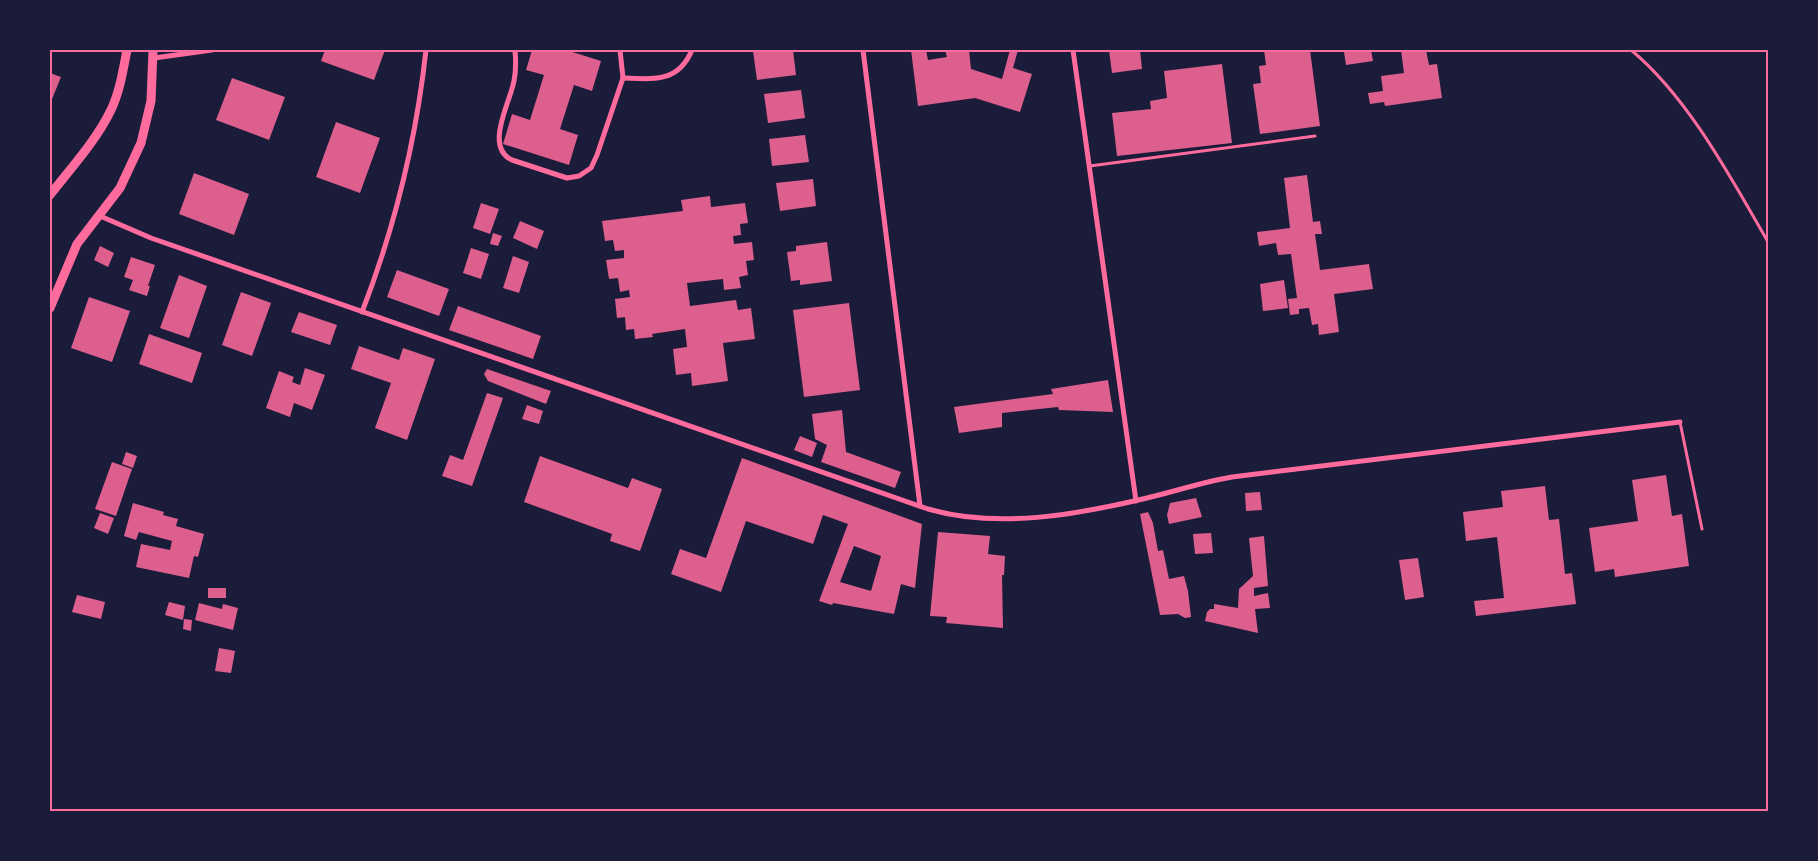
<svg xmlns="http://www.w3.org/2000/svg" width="1818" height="861" font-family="Rubik,sans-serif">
<rect width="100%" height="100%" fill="#1b1b3a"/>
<g fill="#dd5f8e" fill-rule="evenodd">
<polygon points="325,50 385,50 374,80 321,61"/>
<polygon points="532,50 566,50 601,61 592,91 574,85 560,129 578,135 569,165 503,144 512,114 530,120 544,75 526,70"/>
<polygon points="762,50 793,50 796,75 757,80 753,51"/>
<polygon points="911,50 926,50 928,60 947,57 945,50 969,50 971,69 1002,79 1010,50 1018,50 1013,68 1032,74 1020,112 975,98 918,106"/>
<polygon points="1109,50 1140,50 1142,69 1112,73"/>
<polygon points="1264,50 1310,50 1320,126 1260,134 1253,84 1261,83 1259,66 1266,65"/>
<polygon points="1360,50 1371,50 1373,61 1346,65 1344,52"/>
<polygon points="1401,50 1426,50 1429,65 1437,64 1442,98 1385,106 1384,102 1370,104 1368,93 1383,91 1381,76 1404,73"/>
<polygon points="1222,64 1232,143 1117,156 1112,113 1151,109 1150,101 1167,98 1164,71"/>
<polygon points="50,73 61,77 50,104"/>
<polygon points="232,78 285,97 269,140 216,120"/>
<polygon points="801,90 805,118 768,123 764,94"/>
<polygon points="336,122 380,138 360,193 316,177"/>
<polygon points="805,135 809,162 772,166 769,139"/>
<polygon points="194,173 249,194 234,235 179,214"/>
<polygon points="1307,175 1313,222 1320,221 1322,234 1315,234 1320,270 1369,264 1373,289 1334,294 1339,332 1319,335 1318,324 1312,325 1309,308 1299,309 1299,314 1290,315 1288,299 1297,298 1291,254 1278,255 1276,243 1259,246 1257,232 1290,228 1284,178"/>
<polygon points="813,179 816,206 780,211 776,183"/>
<polygon points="710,196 711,207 745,203 748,223 740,224 741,235 733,236 734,244 752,242 754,260 746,261 748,275 739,277 741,288 724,290 723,279 687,283 690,306 736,300 738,310 751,308 755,339 723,343 728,381 692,386 691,373 676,375 673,349 687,347 685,329 652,334 653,337 635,339 634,329 626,330 625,317 617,318 615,299 630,297 629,290 620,292 618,278 609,279 606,260 624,258 624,250 615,251 613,240 605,241 602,221 683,211 681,200"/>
<polygon points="481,203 499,209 490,234 473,228"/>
<polygon points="520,221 544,231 537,249 513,238"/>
<polygon points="493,233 502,236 498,246 490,244"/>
<polygon points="827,242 832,281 800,285 800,280 791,281 787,252 796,251 796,246"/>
<polygon points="100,246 114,253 108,267 94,260"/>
<polygon points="471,248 489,254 481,279 463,273"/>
<polygon points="513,256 529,262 519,293 503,288"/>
<polygon points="131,257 155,265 148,286 150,286 147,296 129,290 133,280 124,277"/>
<polygon points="397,270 449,289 439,316 387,297"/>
<polygon points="179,275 207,286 189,338 160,328"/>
<polygon points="1284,280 1288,308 1263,311 1260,284"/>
<polygon points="241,292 271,303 252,356 222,345"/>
<polygon points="89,297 130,311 112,362 71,348"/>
<polygon points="849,303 860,390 804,397 793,310"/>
<polygon points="458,306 541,336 533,359 449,330"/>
<polygon points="299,312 337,325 330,345 291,332"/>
<polygon points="149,334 202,353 192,383 139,364"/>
<polygon points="359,346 399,360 403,348 435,359 407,440 375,428 391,383 351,369"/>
<polygon points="305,368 325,375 312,410 294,403 290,417 266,408 279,371 294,377 292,382 300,385"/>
<polygon points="487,369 551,391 546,404 488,381 484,374"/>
<polygon points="1108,380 1113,412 1059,410 1058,407 1002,413 1002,427 959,433 954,407 1053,394 1051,389"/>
<polygon points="487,393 503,398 472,486 442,476 450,455 463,460"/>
<polygon points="527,405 543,411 539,424 522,419"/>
<polygon points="842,410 846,452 901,472 895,488 821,462 827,445 815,439 812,414"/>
<polygon points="800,436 817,443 812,457 794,450"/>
<polygon points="126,452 137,456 133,468 122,464"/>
<polygon points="540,456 628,488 632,478 662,489 640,551 610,541 612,534 524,502"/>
<path d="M742,458l180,66 -7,64 -14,-4 -7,30 -61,-11 -1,2 -13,-4 29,-77 -25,-9 -10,29 -67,-23 -25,71 -50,-18 9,-25 26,9zM854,546l27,10 -10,35 -31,-9z"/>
<polygon points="112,462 132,469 116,516 95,509"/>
<polygon points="1666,475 1672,516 1682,514 1689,566 1615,577 1614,569 1595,572 1589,528 1638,521 1632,480"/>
<polygon points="1545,486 1549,520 1559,519 1565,574 1572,573 1576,604 1476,616 1474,601 1504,598 1497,537 1466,541 1463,512 1503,507 1501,491"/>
<polygon points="1260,492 1262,510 1246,511 1245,493"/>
<polygon points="1196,498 1202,517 1169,524 1167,515 1170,503"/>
<polygon points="133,503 164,512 163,515 178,519 176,526 204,534 198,557 194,556 189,578 136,567 141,544 170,550 172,541 139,532 136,540 124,536"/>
<polygon points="1148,512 1153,523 1158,551 1163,550 1169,579 1184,576 1188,591 1191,617 1185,618 1178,614 1160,615 1140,514"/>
<polygon points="100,513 114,518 108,534 94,528"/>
<polygon points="938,532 990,536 988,554 1005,556 1004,575 1002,575 1003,628 946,623 947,617 930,616"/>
<polygon points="1211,533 1213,553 1195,554 1193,534"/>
<polygon points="1264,536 1268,586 1254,588 1254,596 1268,593 1270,608 1255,609 1258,633 1205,621 1207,612 1210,609 1214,609 1214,604 1238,608 1239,589 1253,576 1249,538"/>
<polygon points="1418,558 1424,597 1405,600 1399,560"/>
<rect x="208" y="588" width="18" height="10"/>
<polygon points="77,595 105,602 101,619 72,612"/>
<polygon points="169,602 185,606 183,620 165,615"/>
<polygon points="199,603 222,609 223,604 238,608 233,630 195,620"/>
<polygon points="184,619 192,620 191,631 183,629"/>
<polygon points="219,648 235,651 231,673 215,671"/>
</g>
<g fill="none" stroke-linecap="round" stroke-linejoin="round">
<g stroke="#ff6b9d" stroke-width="3">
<path d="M1631,50c57,47 100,128 137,192"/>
<polyline points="1090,166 1315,136"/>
<polyline points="1680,422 1702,529"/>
</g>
<g stroke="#ff6b9d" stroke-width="5">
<path d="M515,50c1,11 1,21 -1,31 -4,22 -30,66 -2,79l55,18 12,-2 12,-8 6,-13 26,-77 -3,-28"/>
<polyline points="863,50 920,506"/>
<polyline points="1073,50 1136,501"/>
<polyline points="154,58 212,50"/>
<path d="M623,78c31,1 55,5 69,-28"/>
<path d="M100,216l51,22 777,271c70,20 148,6 219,-11 29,-7 56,-16 85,-21l448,-55"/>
<path d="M362,312c33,-85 54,-171 64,-262"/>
</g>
<g stroke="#ff6b9d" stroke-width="9">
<path d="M50,195c21,-27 46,-54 61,-85 9,-19 12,-40 16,-60"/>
<polyline points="50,308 77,244 120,188 141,143 151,101 153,50"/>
</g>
</g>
<rect width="1818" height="861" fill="none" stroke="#1b1b3a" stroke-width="102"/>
<rect x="51" y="51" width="1716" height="759" fill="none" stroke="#ff6b9d" stroke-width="2"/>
</svg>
